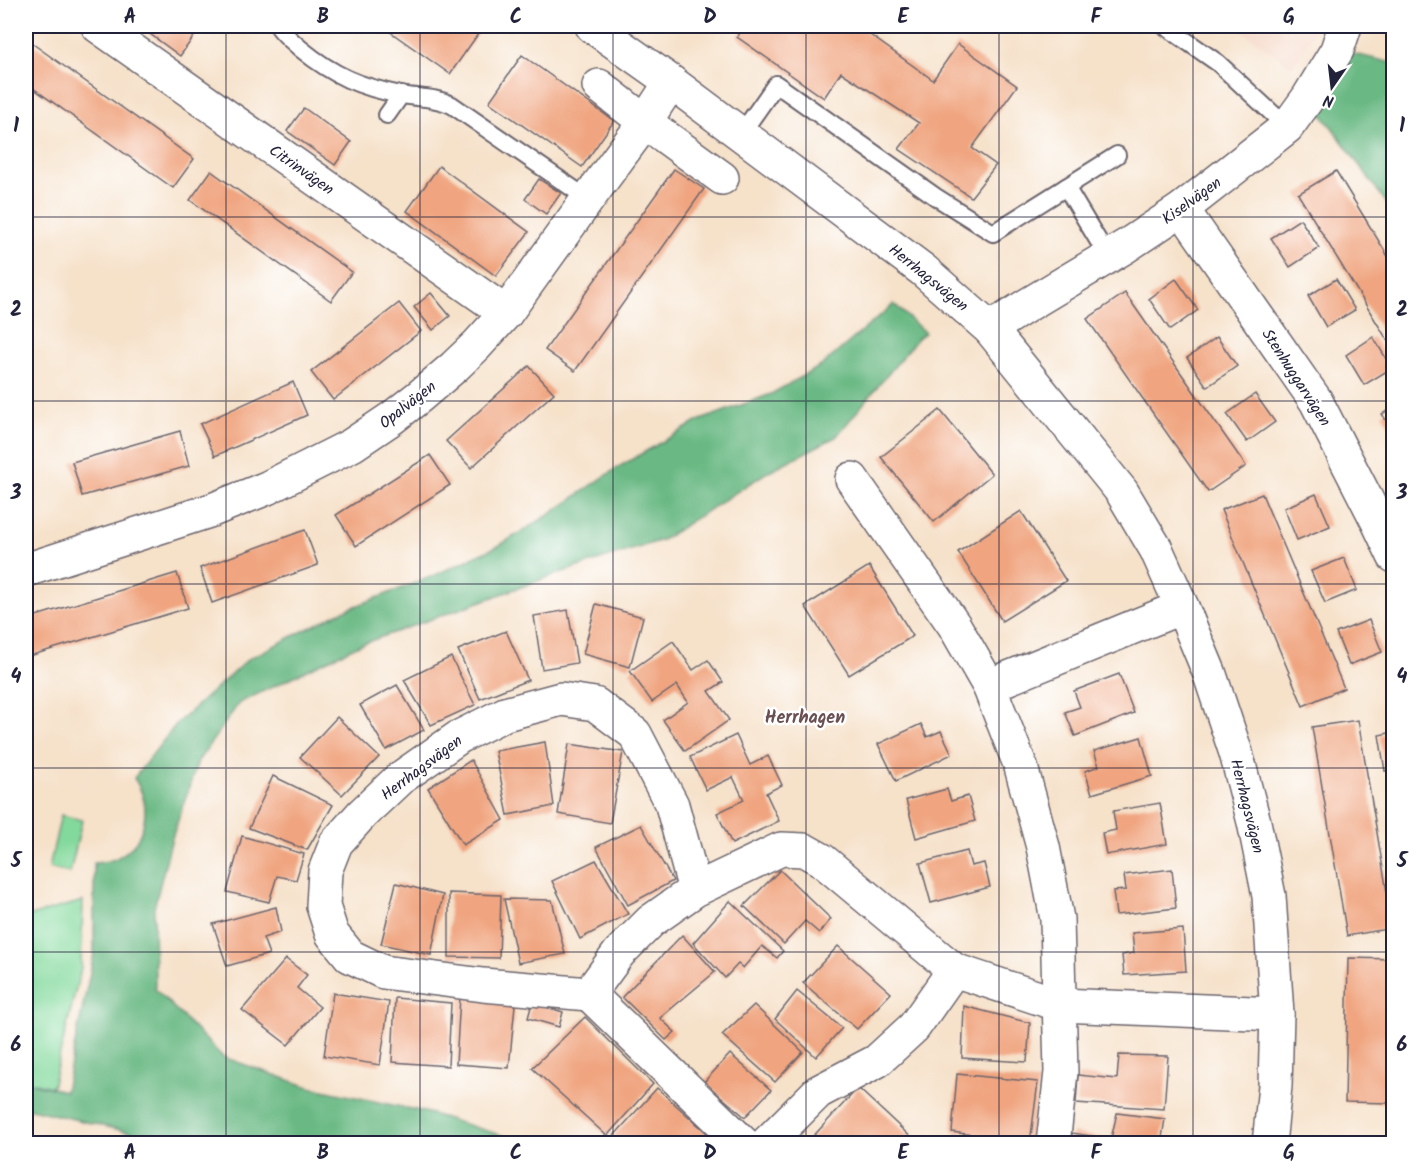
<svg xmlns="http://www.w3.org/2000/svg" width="1419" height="1169" font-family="Kalam,sans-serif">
<rect width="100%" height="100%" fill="#fff"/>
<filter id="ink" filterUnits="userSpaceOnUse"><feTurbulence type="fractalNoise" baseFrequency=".0167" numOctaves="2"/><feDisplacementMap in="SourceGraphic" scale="12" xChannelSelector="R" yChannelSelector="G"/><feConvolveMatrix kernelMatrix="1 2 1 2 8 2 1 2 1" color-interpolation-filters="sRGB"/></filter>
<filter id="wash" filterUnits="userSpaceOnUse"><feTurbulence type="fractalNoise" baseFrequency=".008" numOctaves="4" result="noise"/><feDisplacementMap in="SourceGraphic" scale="24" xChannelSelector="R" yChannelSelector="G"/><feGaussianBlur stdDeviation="1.35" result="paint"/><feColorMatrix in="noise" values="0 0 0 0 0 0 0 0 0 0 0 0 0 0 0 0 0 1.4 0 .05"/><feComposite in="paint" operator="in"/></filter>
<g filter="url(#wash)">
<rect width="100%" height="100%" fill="#f6e1c9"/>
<polygon fill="#f4d3c0" points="1235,26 1316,26 1312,36 1292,67"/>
<g fill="#83d99c" stroke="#527e6c" stroke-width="1.5">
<polygon points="61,815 82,820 70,873 49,868"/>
<polygon points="83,901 81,968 52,1087 26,1081 26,917"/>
</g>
<g fill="#6ab984" stroke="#466e60" stroke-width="1.5">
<polygon points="1337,50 1393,63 1393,212 1331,126 1308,98"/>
<path d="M894,304l31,29 -7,5 -82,99 -67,34 -107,69 -99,32 -204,73 -120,58 -41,58 -26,77 -18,70 1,81 68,68 86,30 116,25 102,31h-351l-150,-35v-26l39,9 29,-137v-91c5,-1 12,-1 18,-3 34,-14 42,-53 22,-82l43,-55 71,-64 90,-46 95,-37 67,-31 50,-31 67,-46 81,-47 73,-27 50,-28z"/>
</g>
<g id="blocks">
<g fill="#f0a580">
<polygon points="150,26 183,26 195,35 180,56 146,31"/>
<polygon points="382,26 481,26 483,27 450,74"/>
<polygon points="745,26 870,26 866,32 933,80 958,44 1017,86 972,148 996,165 971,197 899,149 919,123 841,72 824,98 737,37"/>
<polygon points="26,39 194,159 173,188 26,83"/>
<polygon points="522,55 614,121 582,167 489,102"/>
<polygon points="304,108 351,142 335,165 287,131"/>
<polygon points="439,166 529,232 496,276 407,211"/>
<polygon points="674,169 704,189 575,371 545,350"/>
<polygon points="211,171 352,272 331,301 190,200"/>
<polygon points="1336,171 1394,266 1394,351 1298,194"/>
<polygon points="539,179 561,193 546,214 525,199"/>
<polygon points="1300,219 1319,248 1290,267 1271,238"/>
<polygon points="1176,279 1198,310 1170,330 1149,299"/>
<polygon points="1336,279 1355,310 1326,327 1308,296"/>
<polygon points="431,293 450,316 433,330 414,307"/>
<polygon points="1125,293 1246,466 1208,492 1087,319"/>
<polygon points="399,303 421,331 333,400 311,372"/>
<polygon points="1217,337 1237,366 1207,387 1187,358"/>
<polygon points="1373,337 1392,368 1364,385 1346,355"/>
<polygon points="529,366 554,393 471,468 446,441"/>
<polygon points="293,382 307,415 215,456 200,424"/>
<polygon points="1255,394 1275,422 1247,442 1227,414"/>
<polygon points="1394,407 1394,433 1382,414"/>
<polygon points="940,410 992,474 934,522 881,457"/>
<polygon points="180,431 189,466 82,496 72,462"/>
<polygon points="430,455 450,485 356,546 336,515"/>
<polygon points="1262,494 1344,688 1303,706 1221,510"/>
<polygon points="1316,494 1330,526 1297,540 1284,508"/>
<polygon points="1021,511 1066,581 1002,621 958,552"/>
<polygon points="305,530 318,565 212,603 200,568"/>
<polygon points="1344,558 1357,590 1325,603 1311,571"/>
<polygon points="869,566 913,636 849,675 805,606"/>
<polygon points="177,573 188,608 26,657 26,619"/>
<polygon points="596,604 643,617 630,667 583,654"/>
<polygon points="568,610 577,663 542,669 534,616"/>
<polygon points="1369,620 1382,652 1349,665 1336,633"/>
<polygon points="506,631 528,680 480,699 458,650"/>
<polygon points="673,641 693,670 708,660 723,682 709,691 729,720 685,751 663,720 688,702 677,685 652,702 630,671"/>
<polygon points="451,657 475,705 431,725 404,680"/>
<polygon points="1119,674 1134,713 1075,736 1065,712 1080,707 1074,691"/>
<polygon points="397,685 424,730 386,750 360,705"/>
<polygon points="337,717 379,757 342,795 300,757"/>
<polygon points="1358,720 1393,928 1347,936 1312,727"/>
<polygon points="921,724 927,737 941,731 952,754 896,781 878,744"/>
<polygon points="1394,732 1394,769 1385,771 1379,735"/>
<polygon points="736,735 750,765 768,756 782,785 766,793 779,821 732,844 717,813 744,800 733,777 706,790 690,757"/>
<polygon points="1141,737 1152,776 1092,794 1085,771 1099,766 1094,751"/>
<polygon points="545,742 554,806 508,815 495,751"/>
<polygon points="569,744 623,752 610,823 558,814"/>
<polygon points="471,760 504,820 463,845 428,788"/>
<polygon points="273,776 333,805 307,850 249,828"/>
<polygon points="947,789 951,801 968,796 975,821 916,838 906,800"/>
<polygon points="1160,803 1167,844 1106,855 1102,833 1116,830 1113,811"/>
<polygon points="641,825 673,881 628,905 596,847"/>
<polygon points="242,836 304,854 296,880 277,876 269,902 227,892"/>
<polygon points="967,851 971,866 984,863 990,887 931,903 920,863"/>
<polygon points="596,860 628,914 580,939 552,881"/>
<polygon points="1172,869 1176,908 1116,915 1113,891 1126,890 1124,875"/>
<polygon points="780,870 831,919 819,933 805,921 784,944 744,906"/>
<polygon points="396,883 443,895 431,955 381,944"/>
<polygon points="449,893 501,895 499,958 449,957"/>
<polygon points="504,899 552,900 565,954 518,963"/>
<polygon points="730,901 783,951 777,958 762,946 743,968 738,964 725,978 693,943"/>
<polygon points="276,907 281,932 263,938 269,954 227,966 213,924"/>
<polygon points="1183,929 1186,971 1124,975 1122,955 1134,953 1132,933"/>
<polygon points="682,935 715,972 660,1018 675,1032 666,1040 622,997"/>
<polygon points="838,946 891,993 857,1029 803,983"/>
<polygon points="1348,958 1394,959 1390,1103 1345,1102"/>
<polygon points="286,959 307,975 297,988 320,1007 288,1045 242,1010"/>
<polygon points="797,991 842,1028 816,1057 775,1019"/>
<polygon points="333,993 389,1002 380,1065 324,1056"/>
<polygon points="460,997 515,1005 509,1068 456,1064"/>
<polygon points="395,998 451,1003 448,1066 392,1062"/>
<polygon points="532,1003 563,1012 559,1027 528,1018"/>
<polygon points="754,1005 803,1052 775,1082 722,1035"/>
<polygon points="964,1006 1030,1023 1027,1062 962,1058"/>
<polygon points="585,1017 653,1084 607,1136 532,1068"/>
<polygon points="730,1054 771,1090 745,1117 704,1082"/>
<polygon points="1119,1055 1168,1056 1164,1109 1076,1103 1078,1075 1117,1079"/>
<polygon points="957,1074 1038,1082 1030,1143 952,1132"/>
<polygon points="657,1088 719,1144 616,1144 611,1139"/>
<polygon points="858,1088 916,1142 915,1144 806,1144"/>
<polygon points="1117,1113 1165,1119 1161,1144 1071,1144 1072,1133 1111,1139"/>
<polygon points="952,1137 979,1143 979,1144 950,1144"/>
</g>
</g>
</g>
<g filter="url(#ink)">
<use href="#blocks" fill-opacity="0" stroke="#6c656d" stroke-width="1.5"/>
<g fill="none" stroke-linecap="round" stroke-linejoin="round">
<g stroke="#6c656d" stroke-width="20">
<g id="lane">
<path d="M278,26c6,9 15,16 23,23 33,27 59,38 100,46 17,3 35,2 51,10l136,94"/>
<polyline points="1165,26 1218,63 1287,127"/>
<polyline points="387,115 401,95"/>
<polyline points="741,134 776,84 936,197 993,233 1117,155"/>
<polyline points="1066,187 1108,257"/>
</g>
</g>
<g stroke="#6c656d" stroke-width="36">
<g id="street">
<polyline points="98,26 506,313"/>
<polyline points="592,26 671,82 923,270 990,329 1122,492 1156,549 1182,607 1209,672 1236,753 1254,822 1269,896 1277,1014 1275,1086 1269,1144"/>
<polyline points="599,86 645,122 722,178"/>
<polyline points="1182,209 1316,401 1377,520 1394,556"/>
<polyline points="990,329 1026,306 1126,246 1182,209 1287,127 1308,98 1337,50 1345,26"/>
<polyline points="852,479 954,625 989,686 1021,767 1043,847 1057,919 1061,1072 1053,1144"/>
<polyline points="26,570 212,510 267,488 352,445 392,418 420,396 454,367 477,345 506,313 588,199 645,122 671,82"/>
<polyline points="989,686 1182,607"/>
<polyline points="695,890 672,805 635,734 595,704 561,699 505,714 459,737 399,779 362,814 336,843 325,871 323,906 332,934 350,956 383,972 483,985 589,994 619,953 651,921 695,890 781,849 804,850 822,860 954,970 1060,1005 1277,1014"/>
<polyline points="589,994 744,1144"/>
<polyline points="766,1144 818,1092 877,1061 914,1027 954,970"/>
</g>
</g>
<use href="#lane" stroke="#fff" stroke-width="16"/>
<use href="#street" stroke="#fff" stroke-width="33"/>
</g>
</g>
<path fill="none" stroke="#22223b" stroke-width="1.5" stroke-opacity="0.55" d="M226,26v1118M420,26v1118M613,26v1118M806,26v1118M999,26v1118M1193,26v1118M26,217h1368M26,401h1368M26,584h1368M26,768h1368M26,952h1368"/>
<g text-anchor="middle" stroke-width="5" stroke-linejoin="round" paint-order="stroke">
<g font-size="16" fill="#22223b" stroke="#fff">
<text transform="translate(302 169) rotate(35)" y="6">Citrinvägen</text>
<text transform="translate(1191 200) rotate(-36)" y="6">Kiselvägen</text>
<text transform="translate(929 277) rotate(39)" y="6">Herrhagsvägen</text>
<text transform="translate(1297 377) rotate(57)" y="6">Stenhuggarvägen</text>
<text transform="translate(407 404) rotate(-38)" y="6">Opalvägen</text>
<text transform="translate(421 767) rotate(-37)" y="6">Herrhagsvägen</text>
<text transform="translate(1248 806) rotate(76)" y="6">Herrhagsvägen</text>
</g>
<g font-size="18" font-weight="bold" fill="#6a5053" stroke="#fff">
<text x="805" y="723">Herrhagen</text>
</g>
</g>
<rect width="1419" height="1169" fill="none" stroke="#fff" stroke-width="66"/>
<g transform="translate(1332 87) rotate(194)" stroke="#ffffff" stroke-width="4.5" paint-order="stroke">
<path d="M0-4.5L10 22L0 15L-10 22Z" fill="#22223b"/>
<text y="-9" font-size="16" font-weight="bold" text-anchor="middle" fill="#22223b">N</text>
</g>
<rect x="33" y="33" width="1353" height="1103" fill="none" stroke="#22223b" stroke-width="2"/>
<g font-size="20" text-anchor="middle" font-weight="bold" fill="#22223b">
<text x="130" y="23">A</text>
<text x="323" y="23">B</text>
<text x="516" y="23">C</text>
<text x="710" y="23">D</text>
<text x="903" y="23">E</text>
<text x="1096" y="23">F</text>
<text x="1289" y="23">G</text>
<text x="16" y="132">1</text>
<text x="1402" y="132">1</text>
<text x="16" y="316">2</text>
<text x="1402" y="316">2</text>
<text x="16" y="499">3</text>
<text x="1402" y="499">3</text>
<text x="16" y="683">4</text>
<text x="1402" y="683">4</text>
<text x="16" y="867">5</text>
<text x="1402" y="867">5</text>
<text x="16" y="1051">6</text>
<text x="1402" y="1051">6</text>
<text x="130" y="1159">A</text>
<text x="323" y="1159">B</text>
<text x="516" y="1159">C</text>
<text x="710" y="1159">D</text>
<text x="903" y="1159">E</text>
<text x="1096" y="1159">F</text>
<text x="1289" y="1159">G</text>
</g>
</svg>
